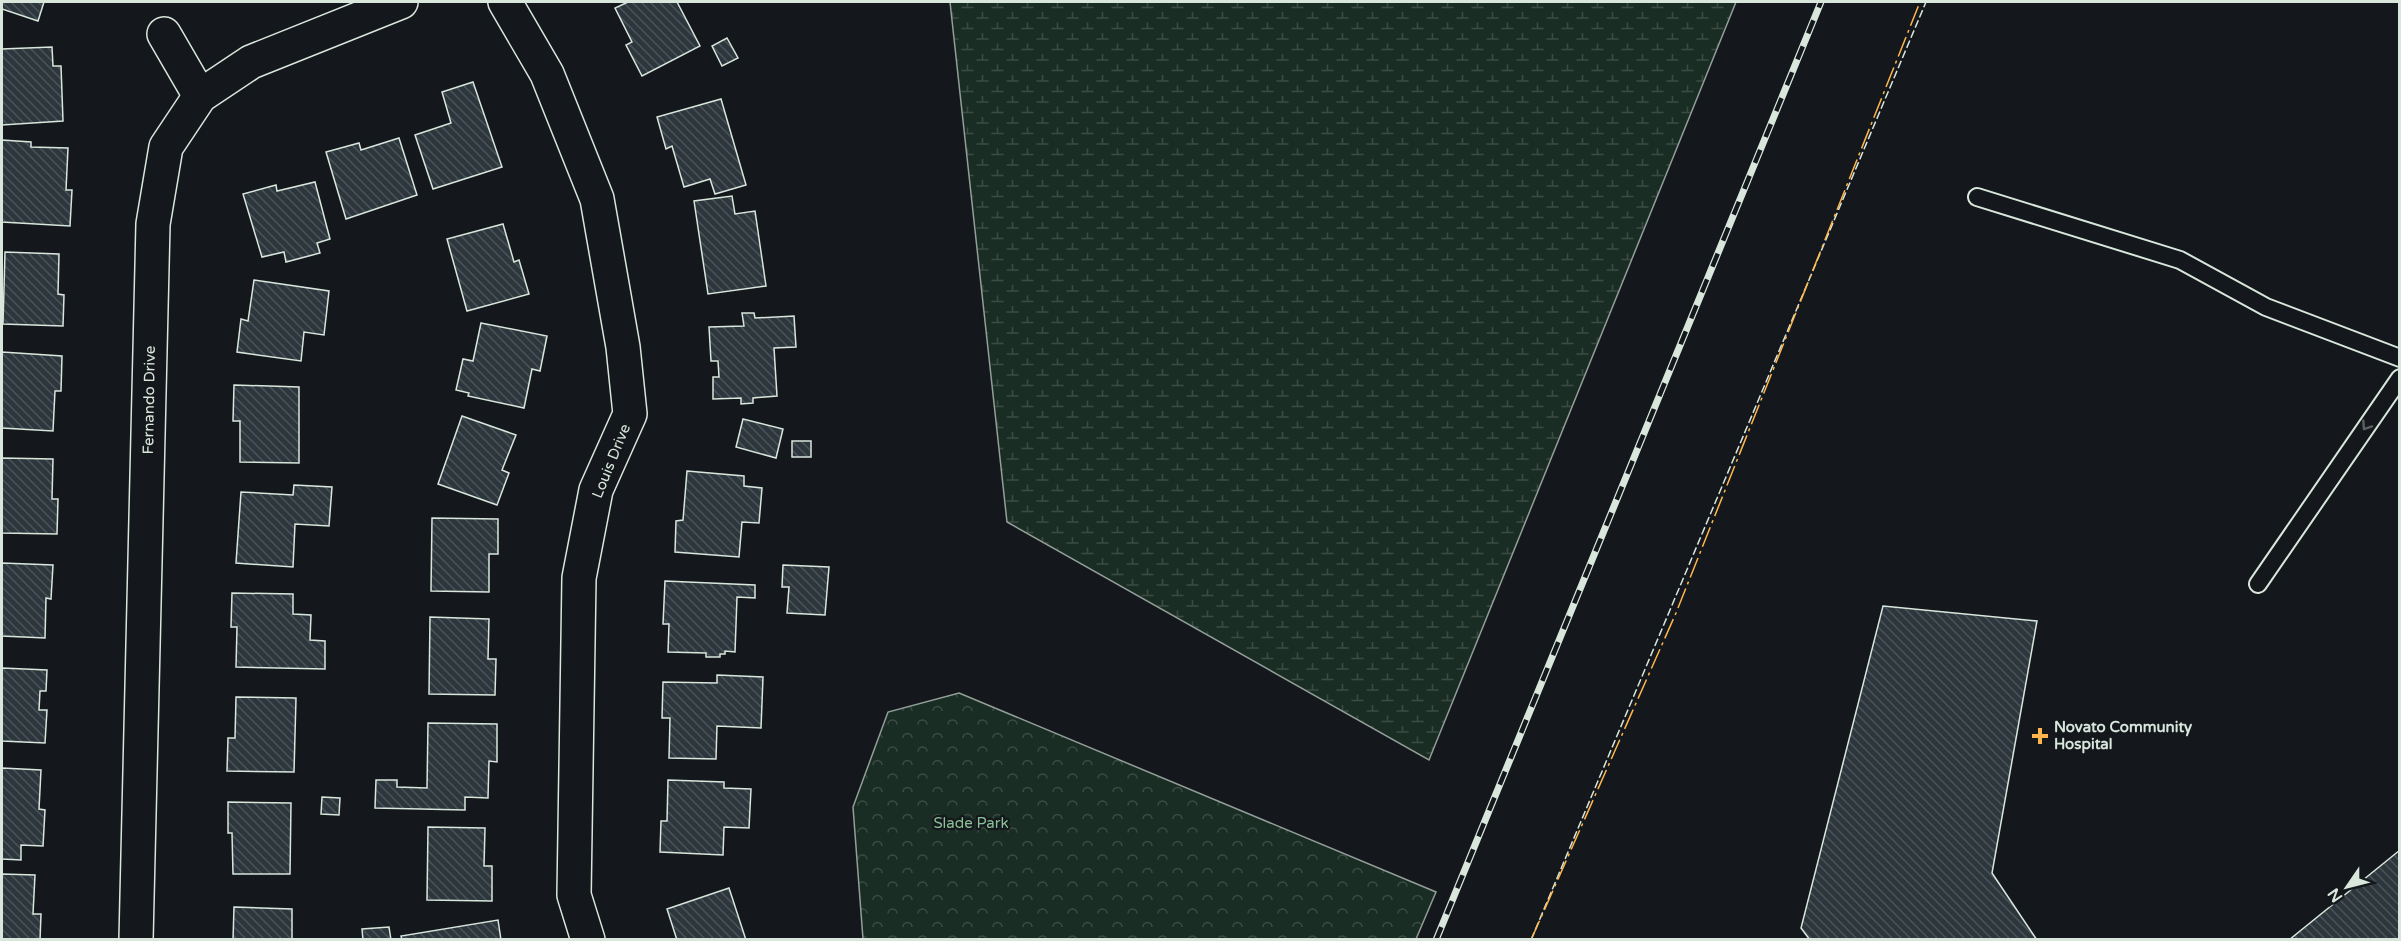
<svg xmlns="http://www.w3.org/2000/svg" width="2401" height="941" font-family="'Varela Round',sans-serif">
<defs>
<pattern id="wetland-marsh" width="20" height="14" patternUnits="userSpaceOnUse" patternTransform="scale(1.5)"><rect width="20" height="14" fill="#1a2d24"/><path d="M1 5h8M5 5V1M11 12h8M15 12V8" fill="none" stroke="#3b4b43"/></pattern>
<pattern id="park-crowns" width="20" height="18" patternUnits="userSpaceOnUse" patternTransform="scale(1.5)"><rect width="20" height="18" fill="#1a2d24"/><path d="M2 6a3 3 0 1 1 6 0M12 15a3 3 0 1 1 6 0" fill="none" stroke="#3b4b43"/></pattern>
<pattern id="building-back-hatch" width="6" height="6" patternUnits="userSpaceOnUse" patternTransform="scale(1.5)"><rect width="6" height="6" fill="#2c363c"/><path d="M-1 5l2 2M0 0l6 6M5-1l2 2" fill="none" stroke="#4a5358"/></pattern>
</defs>
<rect width="100%" height="100%" fill="#14181c"/>
<polygon fill="url(#wetland-marsh)" stroke="#939e99" stroke-width="1.5" points="950,2 1736,2 1429,760 1007,522"/>
<polygon fill="url(#park-crowns)" stroke="#939e99" stroke-width="1.5" points="959,693 1436,892 1416,939 863,939 853,807 888,712"/>
<g fill="url(#building-back-hatch)" stroke="#d8e6dc" stroke-width="1.5">
<polygon points="2,2 44,2 38,21 2,9"/>
<polygon points="628,2 677,2 700,46 642,76 626,45 632,42 615,8"/>
<polygon points="727,38 738,58 722,66 712,46"/>
<polygon points="52,47 53,66 61,66 63,121 2,125 2,49"/>
<polygon points="473,82 502,167 433,189 415,135 451,123 442,92"/>
<polygon points="721,99 746,185 715,194 710,179 684,187 672,146 666,149 657,117"/>
<polygon points="399,138 417,195 346,219 326,152 359,143 361,150"/>
<polygon points="2,140 31,142 31,147 68,148 66,190 72,190 70,226 2,222"/>
<polygon points="315,182 330,239 317,243 320,253 286,262 284,252 262,257 243,194 276,185 277,191"/>
<polygon points="732,196 735,214 755,211 766,286 708,294 694,201"/>
<polygon points="503,224 514,262 519,260 529,294 467,311 447,239"/>
<polygon points="5,252 59,254 58,294 64,295 63,326 3,324"/>
<polygon points="254,280 329,291 324,335 304,332 301,361 237,352 241,319 248,321"/>
<polygon points="742,313 754,313 755,318 794,316 796,347 774,348 777,396 753,398 753,403 741,404 741,398 713,399 713,377 719,377 718,361 711,361 709,327 744,326"/>
<polygon points="481,323 547,336 540,371 532,369 524,408 468,396 469,393 456,390 463,359 473,361"/>
<polygon points="2,352 62,356 61,391 55,391 53,431 2,428"/>
<polygon points="234,385 299,387 299,463 240,462 240,421 233,421"/>
<polygon points="462,416 516,435 502,470 509,473 497,505 438,484"/>
<polygon points="743,419 783,429 776,458 736,447"/>
<rect x="792" y="441" width="19" height="16"/>
<polygon points="2,458 53,459 52,499 58,499 57,534 2,533"/>
<polygon points="687,471 744,476 744,486 762,488 759,523 742,522 739,557 675,552 676,521 683,520"/>
<polygon points="294,485 332,487 329,526 295,524 293,567 236,563 241,492 293,495"/>
<polygon points="432,518 498,519 498,554 489,554 489,592 431,591"/>
<polygon points="2,563 53,565 51,599 46,598 45,638 2,636"/>
<polygon points="783,565 829,567 825,615 787,613 789,587 782,587"/>
<polygon points="665,581 755,585 755,598 737,597 735,652 725,651 725,654 720,654 720,657 706,657 706,653 668,652 669,624 663,624"/>
<polygon points="232,593 293,594 293,614 311,615 310,640 325,641 325,669 236,667 237,627 231,627"/>
<polygon points="1883,606 2037,621 1992,873 2037,940 1810,940 1801,928"/>
<polygon points="430,617 489,619 488,659 496,659 495,695 429,694"/>
<polygon points="2,668 47,670 46,691 40,691 39,710 47,710 45,743 2,741"/>
<polygon points="717,675 763,677 761,728 717,726 716,759 669,758 670,718 662,718 663,682 717,683"/>
<polygon points="236,697 296,698 294,772 227,771 228,738 235,738"/>
<polygon points="428,723 497,724 497,762 489,761 488,798 465,797 465,810 375,808 376,780 397,780 397,787 427,788"/>
<polygon points="2,768 41,770 39,809 45,810 43,846 21,845 21,860 2,859"/>
<polygon points="668,780 724,782 724,788 751,789 749,828 724,827 723,855 660,852 661,821 667,821"/>
<polygon points="322,797 340,798 339,815 321,814"/>
<polygon points="228,802 291,803 290,874 233,874 232,833 228,833"/>
<polygon points="428,827 485,828 484,866 492,866 492,901 427,900"/>
<polygon points="2400,850 2400,940 2289,940"/>
<polygon points="2,874 35,875 33,914 41,914 40,940 2,940"/>
<polygon points="729,888 746,940 677,940 667,909"/>
<polygon points="234,907 292,909 292,940 233,940"/>
<polygon points="498,920 501,940 402,940 401,936"/>
<polygon points="389,927 391,940 363,940 362,929"/>
</g>
<g fill="none" stroke-linecap="round" stroke-linejoin="round">
<g stroke="#d8e6dc" stroke-width="20">
<g id="service">
<polyline points="1977,197 2180,260 2266,307 2400,358"/>
<polyline points="2258,584 2400,378"/>
</g>
</g>
<g stroke="#d8e6dc" stroke-width="36">
<g id="minor">
<polyline points="505,2 547,74 597,199 623,347 630,414 596,490 579,578 574,895 588,940"/>
<polyline points="164,34 200,96"/>
<polyline points="136,940 153,224 166,147 200,96 251,62 401,2"/>
</g>
</g>
<use href="#service" stroke="#14181c" stroke-width="16"/>
<use href="#minor" stroke="#14181c" stroke-width="33"/>
<g stroke="#d8e6dc" stroke-width="7">
<polyline id="rail" points="1436,940 1821,2"/>
</g>
<use href="#rail" stroke="#14181c" stroke-width="4.5" stroke-dasharray="14" stroke-linecap="butt"/>
<polyline stroke="#d8e6dc" stroke-width="1.5" stroke-dasharray="8 3" stroke-linecap="butt" points="1531,940 1926,2"/>
<polyline stroke="#ffb74d" stroke-width="1.5" stroke-dasharray="21 4.5 3 4.5" stroke-linecap="butt" points="1531,940 1676,613 1920,2"/>
</g>
<defs><path id="oneway-chevron" d="M-2-3.5L2.5 0L-2 3.5" fill="none" stroke-width="1.6" stroke-linecap="round" stroke-linejoin="round" transform="scale(1.5)"/></defs>
<use stroke="#59605f" href="#oneway-chevron" transform="translate(2366 426) rotate(124)"/>
<path fill="#ffb74d" stroke="#14181c" stroke-width="2" d="M2037 727h6v6h6v6h-6v6h-6v-6h-6v-6h6z"/>
<g text-anchor="middle" stroke-width="4.5" stroke-linejoin="round" paint-order="stroke">
<g font-size="15" fill="#d8e6dc" stroke="#14181c">
<text transform="translate(149 400) rotate(-89)" y="5">Fernando Drive</text>
<text transform="translate(611 461) rotate(-68)" y="5">Louis Drive</text>
</g>
<g font-size="15" font-weight="bold" fill="#d8e6dc" stroke="#14181c" text-anchor="start">
<text x="2054" y="732">Novato Community<tspan x="2054" dy="17">Hospital</tspan></text>
</g>
<g font-size="15" fill="#8ac095" stroke="#14181c">
<text x="971" y="828">Slade Park</text>
</g>
</g>
<rect width="2401" height="941" fill="none" stroke="#d8e6dc" stroke-width="6"/>
<g transform="translate(2347 887) rotate(235)" stroke="#14181c" stroke-width="4.5" paint-order="stroke">
<path d="M0-4.5L10 22L0 15L-10 22Z" fill="#d8e6dc"/>
<text y="-9" font-size="16" font-weight="bold" text-anchor="middle" fill="#d8e6dc">N</text>
</g>
</svg>
